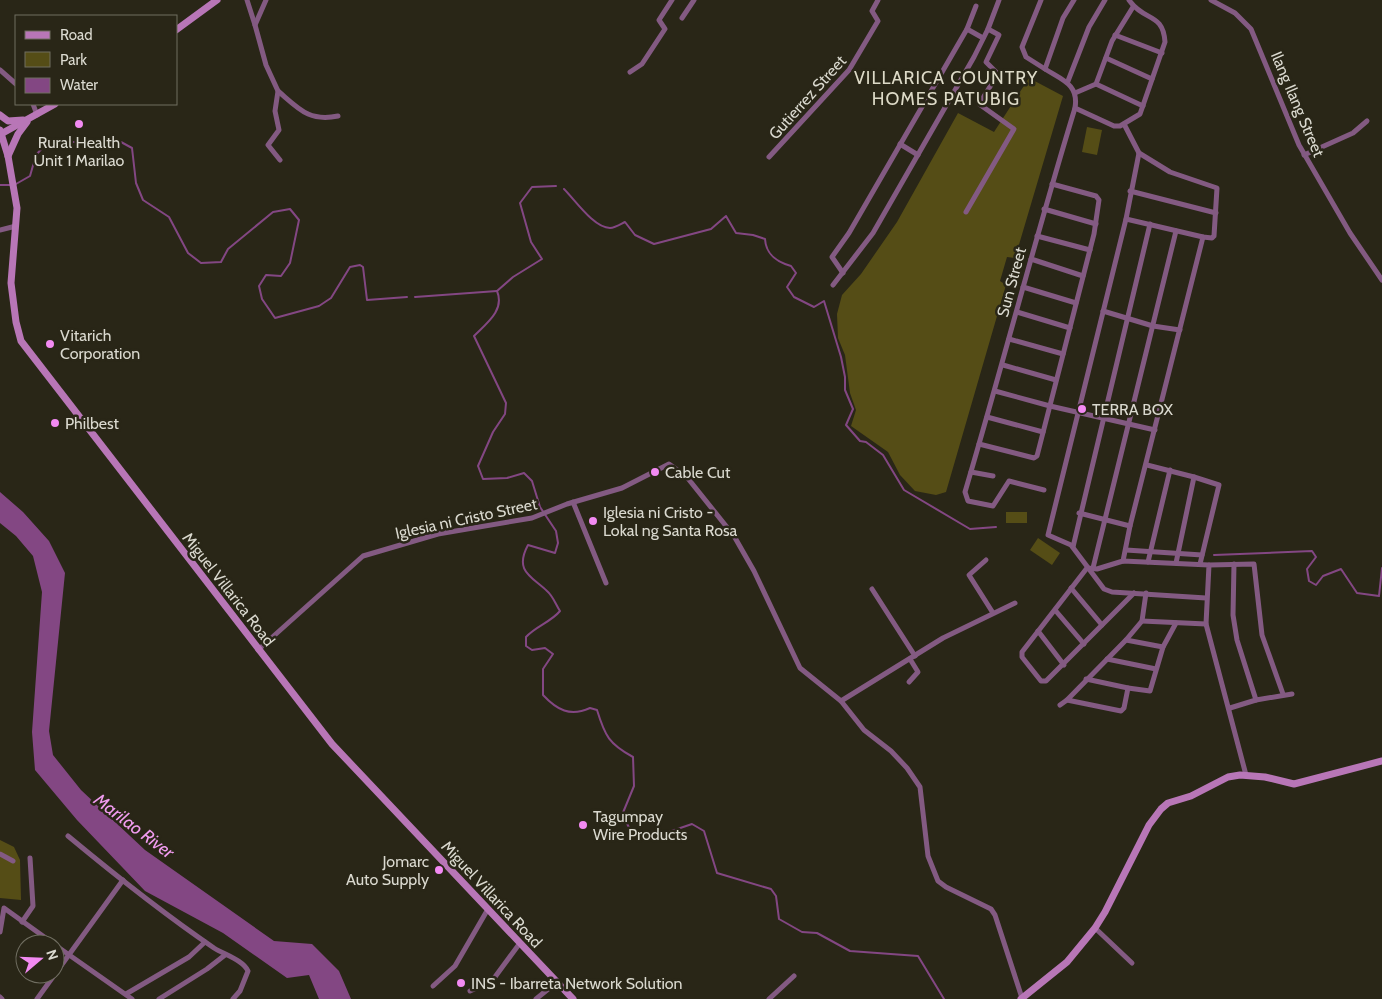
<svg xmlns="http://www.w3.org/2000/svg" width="1382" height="999" font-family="Cabin,sans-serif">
<rect width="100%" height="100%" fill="#292617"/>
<g fill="#554d16">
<polygon points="1029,78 1063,96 1015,258 1007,257 1000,281 1006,285 946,492 936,495 915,491 900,475 888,452 851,426 856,410 850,393 845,355 838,338 837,314 842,295 861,274 897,222 958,113 994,132"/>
<polygon points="1087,127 1102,130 1097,155 1082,152"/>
<rect x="1006" y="512" width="21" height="11"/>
<polygon points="1038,538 1060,553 1052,565 1030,550"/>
<polygon points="0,840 14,847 20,860 21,900 0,898"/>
</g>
<polygon fill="#834783" points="0,492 23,512 49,541 65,573 49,731 53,755 81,790 145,850 274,941 312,944 339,971 351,999 319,999 309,975 287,978 223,933 145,891 77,820 35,770 32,732 42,592 33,556 16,536 0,523"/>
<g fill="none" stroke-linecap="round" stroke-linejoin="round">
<g stroke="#834783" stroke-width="2">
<polyline points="16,184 30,176 36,155 44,146 63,142 121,142 132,148 136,183 143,200 169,217 188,253 201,263 221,262 228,249 273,212 290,209 299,220 290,263 281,276 266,275 259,286 262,299 275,318 319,306 331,298 350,267 360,265 363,267 367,300 407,297"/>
<polyline points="0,185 11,185"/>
<path d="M564,189c11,11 30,39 46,39 5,0 11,-4 15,-6l10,13 19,9 57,-15 15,-13 10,17 17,2 12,4c1,16 12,23 26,27l5,7 -9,14 7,10 20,10 10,-6 17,56 4,20v13l8,19 -7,16 14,16 6,1 17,13 21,35 66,39 26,-2"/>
<path d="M497,291c8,19 -10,32 -23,45l32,67 -1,11 -12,18 -15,34 5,13 24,-1 17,-5 8,8 8,26 16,24 2,12 -3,10 -27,-8c-14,26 3,31 19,46 6,5 9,14 13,20 -9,11 -24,15 -34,26v9l6,4 13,-2 8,6 -10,15v26c14,15 27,22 47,13l7,2c8,26 12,34 36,47l1,29 -12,29 12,21 20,1 38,-13 12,7 13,42 54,16 5,7 3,23 23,13 15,1 33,18 68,5 26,43"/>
<polyline points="497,291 513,277 542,259 531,242 520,203 532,187 556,186"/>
<polyline points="415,297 497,291"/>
<polyline points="1214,555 1312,551 1316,557 1307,569 1309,581 1316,585 1323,576 1341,569 1357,593 1379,596 1382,568"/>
</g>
<g stroke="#835a82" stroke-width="5">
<polyline points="247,0 255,25"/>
<polyline points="266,0 255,25 266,65 278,91 275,111 279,130 268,145 280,160"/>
<polyline points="1041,0 1022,47 1026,57 1045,69"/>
<polyline points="1211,0 1235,13 1251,29 1299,145 1350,233 1382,280"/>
<polyline points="682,18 694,0"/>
<polyline points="967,29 983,38"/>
<polyline points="1115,35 1162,53"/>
<polyline points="1106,58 1152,79"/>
<polyline points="0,70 16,84"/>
<polyline points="630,72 642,64 665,29 659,20 672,0"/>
<polyline points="1068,81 1089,27 1105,0"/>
<polyline points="1096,84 1143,106"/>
<path d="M278,91c21,18 31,31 60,25"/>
<polyline points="1075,93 1096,84 1112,41 1133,7"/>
<polyline points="33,104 37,115"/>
<path d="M1075,108l39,18h6l20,-12 25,-72c-2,-30 -21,-20 -36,-42"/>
<polyline points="1124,124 1139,153 1126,219 1048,535 1071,545 1104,589 1112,592 1206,598"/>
<polyline points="900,144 918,155"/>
<polyline points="1304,155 1353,133 1367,121"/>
<polyline points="769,157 849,70 878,21 872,11 878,0"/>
<polyline points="1130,191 1216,213"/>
<polyline points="1044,209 1096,224"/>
<polyline points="966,212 1014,129 979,104 998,74 986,62 999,35 988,29"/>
<polyline points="1126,219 1203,237 1212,238 1214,236 1217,188 1170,172 1139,153"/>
<polyline points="0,230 16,226"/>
<polyline points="1037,236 1090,250"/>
<polyline points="1031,259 1083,276"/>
<polyline points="843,273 832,257 849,233 967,29 976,6"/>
<polyline points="833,285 873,233 974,57 988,29 999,0"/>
<polyline points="1023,287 1076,303"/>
<polyline points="1103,311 1153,326 1180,330"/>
<polyline points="1017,312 1070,328"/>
<polyline points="1009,339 1063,354"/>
<polyline points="1003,365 1056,380"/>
<polyline points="995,391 1050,406 1155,430"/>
<polyline points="987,417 1043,432"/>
<polyline points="979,444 1034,458 1037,456 1094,234 1099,200 1096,196 1052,184"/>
<polyline points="1147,465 1194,477 1176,563"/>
<polyline points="971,472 993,476"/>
<polyline points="1194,477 1219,485 1200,564"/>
<path d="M1044,490l-35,-9 -16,25 -25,-5 -3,-9c38,-128 71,-257 110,-384 4,-24 -13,-28 -30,-39l18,-51 11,-18"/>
<polyline points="573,502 606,583"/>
<polyline points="1079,513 1130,526"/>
<polyline points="1073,547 1150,224"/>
<polyline points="1126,550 1202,555"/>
<polyline points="986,560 969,575 993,613"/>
<polyline points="1123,561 1130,526 1203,237"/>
<polyline points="1148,562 1170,470"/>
<polyline points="1234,564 1233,615 1237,640 1256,700"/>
<polyline points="1209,565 1254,564 1262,635 1283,694"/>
<polyline points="1093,568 1176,231"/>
<polyline points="1071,588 1102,625"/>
<polyline points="872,589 915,656"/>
<polyline points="1134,593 1046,681 1041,681 1022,657 1022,652 1087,568 1097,569 1123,561 1209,565 1206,624 1246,775"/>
<polyline points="1055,610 1084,644"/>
<polyline points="1142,621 1206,624"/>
<polyline points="1038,631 1064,665"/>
<polyline points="1126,640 1163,647"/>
<polyline points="258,650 363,556 438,534 532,518 567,504 622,488 669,464 686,476 734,536 754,571 800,668 841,701 864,730 891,751 907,768 920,787 928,856 938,881 946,887 991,909 995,915 1022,998"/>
<polyline points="1107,659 1156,669"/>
<polyline points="1086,679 1128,688 1150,691 1163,647 1176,623"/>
<polyline points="909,682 918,672 910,659"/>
<polyline points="1128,688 1124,708 1121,711 1067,700 1126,640 1142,621 1146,593"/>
<polyline points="841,701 943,638 1015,603"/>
<polyline points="1060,705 1067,700"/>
<polyline points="1230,708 1256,700 1292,694"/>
<path d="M68,836c47,39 96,78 146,112 11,7 29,12 34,23l-8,20 -7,8"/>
<polyline points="0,854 13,861"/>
<polyline points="22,922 33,906 30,858"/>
<polyline points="1095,928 1132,963"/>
<polyline points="0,932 4,908 54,944"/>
<polyline points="55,945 132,999"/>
<polyline points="433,986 455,966 488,909"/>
<polyline points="470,991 492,981 520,943"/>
<polyline points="126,994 189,957 205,942"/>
<polyline points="0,997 2,999"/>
<polyline points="37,999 123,880"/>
<polyline points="159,999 207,969 225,955"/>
<polyline points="536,999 557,982"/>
<polyline points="769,999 794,976"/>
</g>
<g stroke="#b876b7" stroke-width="7">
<polyline points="176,30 217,0"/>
<polyline points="0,115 8,121 23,120"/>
<polyline points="0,130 8,156 17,208 11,283 16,322 21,341 332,744 573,999"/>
<polyline points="1,134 55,104"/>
<polyline points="8,156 18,134 27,122"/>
<polyline points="1021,999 1067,962 1095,928 1105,912 1149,825 1161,809 1168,803 1191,796 1228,777 1240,775 1265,777 1294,784 1382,761"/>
</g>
</g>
<g fill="#f28af2" stroke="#292617" stroke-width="2">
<circle cx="79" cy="124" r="5"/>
<circle cx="50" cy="344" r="5"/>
<circle cx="1082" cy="409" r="5"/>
<circle cx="55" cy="423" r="5"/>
<circle cx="655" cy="472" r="5"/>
<circle cx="593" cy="521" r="5"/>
<circle cx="583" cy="825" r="5"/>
<circle cx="439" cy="870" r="5"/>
<circle cx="461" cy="983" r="5"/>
</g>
<g text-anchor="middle" stroke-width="5" stroke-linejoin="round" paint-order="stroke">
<g font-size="16" fill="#dad9cf" stroke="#292617">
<text transform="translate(807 97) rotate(-48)" y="6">Gutierrez Street</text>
<text transform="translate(1298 104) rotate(67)" y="6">Ilang Ilang Street</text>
<text transform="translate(1011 282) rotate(-75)" y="6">Sun Street</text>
<text transform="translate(466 518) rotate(-12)" y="6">Iglesia ni Cristo Street</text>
<text transform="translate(229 589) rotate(52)" y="6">Miguel Villarica Road</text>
<text transform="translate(492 894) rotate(47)" y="6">Miguel Villarica Road</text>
</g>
<g font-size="16" fill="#dad9cf" stroke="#292617" text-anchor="start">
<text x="79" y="148" text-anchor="middle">Rural Health<tspan x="79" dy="18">Unit 1 Marilao</tspan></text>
<text x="60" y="341">Vitarich<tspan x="60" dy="18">Corporation</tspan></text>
<text x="1092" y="415">TERRA BOX</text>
<text x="65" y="429">Philbest</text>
<text x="665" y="478">Cable Cut</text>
<text x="603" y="518">Iglesia ni Cristo -<tspan x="603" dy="18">Lokal ng Santa Rosa</tspan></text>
<text x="593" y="822">Tagumpay<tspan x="593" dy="18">Wire Products</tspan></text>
<text x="429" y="867" text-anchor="end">Jomarc<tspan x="429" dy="18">Auto Supply</tspan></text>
<text x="471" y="989">INS - Ibarreta Network Solution</text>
</g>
<g font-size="18" letter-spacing="1" fill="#dddac7" stroke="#292617">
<text x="946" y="84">VILLARICA COUNTRY<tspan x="946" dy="21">HOMES PATUBIG</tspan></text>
</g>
<g font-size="18" font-style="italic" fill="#f09bef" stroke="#292617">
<text transform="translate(134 826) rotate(37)" y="6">Marilao River</text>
</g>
</g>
<rect x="15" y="15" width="162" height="90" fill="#292617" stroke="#706e61"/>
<rect x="25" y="31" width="25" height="8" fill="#b876b7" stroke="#706e61"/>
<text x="60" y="40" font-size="15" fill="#dad9cf">Road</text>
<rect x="25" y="52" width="25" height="15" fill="#554d16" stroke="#706e61"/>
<text x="60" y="65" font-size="15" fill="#dad9cf">Park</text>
<rect x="25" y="78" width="25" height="15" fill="#834783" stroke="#706e61"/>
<text x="60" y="90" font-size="15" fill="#dad9cf">Water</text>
<g transform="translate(40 959) rotate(71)"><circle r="24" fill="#292617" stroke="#706e61"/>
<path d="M0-4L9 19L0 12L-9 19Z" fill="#f28af2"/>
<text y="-8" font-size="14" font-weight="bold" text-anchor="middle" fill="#dad9cf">N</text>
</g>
</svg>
